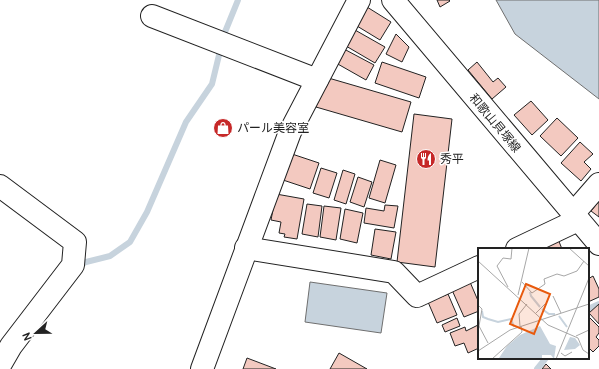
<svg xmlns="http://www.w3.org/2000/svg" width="599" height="369" font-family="Cabin,'Noto Sans JP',sans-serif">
<rect width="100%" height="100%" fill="#fff"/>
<g fill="#c7d3dd" stroke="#6f6f6f">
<polygon points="496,0 599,0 599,99 515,34"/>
<polygon points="310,282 387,293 381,333 305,322"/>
</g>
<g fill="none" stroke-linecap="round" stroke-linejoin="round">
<g stroke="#c7d3dd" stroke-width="6">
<polyline points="225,32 238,0"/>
<polyline points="79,266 86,262 110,256 130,242 147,212 186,122 212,84 220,51"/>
<polyline points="588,309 599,304"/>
<polyline points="537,369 546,358"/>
</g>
</g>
<g fill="#f3c9c0" stroke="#222">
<polygon points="437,0 449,0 450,1 440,7"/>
<polygon points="367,7 391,22 380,40 357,26"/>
<polygon points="355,30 385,47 375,63 346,46"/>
<polygon points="396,34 409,47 402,62 386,54"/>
<polygon points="344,49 374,65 366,80 336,63"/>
<polygon points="382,62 426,77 419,98 375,83"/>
<polygon points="477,62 493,82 498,78 506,87 492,99 468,70"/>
<polygon points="325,77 411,102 402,132 316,107"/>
<polygon points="531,101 548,120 532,135 514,115"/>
<polygon points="414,114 452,119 435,267 397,262"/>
<polygon points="557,118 578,138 561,156 540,136"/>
<polygon points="580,142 593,154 584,162 591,169 581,181 561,163"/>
<polygon points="292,154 319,163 310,189 283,180"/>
<polygon points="380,160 396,165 385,203 369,198"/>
<polygon points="321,168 337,173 329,198 313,193"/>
<polygon points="343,170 355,174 346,204 334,200"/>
<polygon points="358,177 372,182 364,207 350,202"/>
<polygon points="276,194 304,199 297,239 284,237 285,234 279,233 281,222 271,220"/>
<polygon points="599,201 599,217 591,211"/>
<polygon points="307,204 322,206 318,237 302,234"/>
<polygon points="385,205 398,206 394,228 364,223 366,208 384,211"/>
<polygon points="324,206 341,208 336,240 320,237"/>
<polygon points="345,209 363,213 357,243 340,239"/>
<polygon points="375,229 396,232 391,259 371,255"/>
<polygon points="558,239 562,249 540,249"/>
<polygon points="593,276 599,289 599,297 588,302 588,279"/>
<polygon points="470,282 479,303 479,311 464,317 452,290"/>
<polygon points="448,294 457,315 437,323 428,302"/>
<polygon points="599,304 599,324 589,313"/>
<polygon points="588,316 599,327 599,333 596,337 599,340 599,346 593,352 588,347"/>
<polygon points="457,318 460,326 445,332 442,325"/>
<polygon points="478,325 479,348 468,353 464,343 455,346 450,333 465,327 466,331"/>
<polygon points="339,353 367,369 330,369"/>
<polygon points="247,358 276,369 243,369"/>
<polygon points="546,364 551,369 542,369"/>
</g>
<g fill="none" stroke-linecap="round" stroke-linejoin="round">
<g stroke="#222" stroke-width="24">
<g id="minor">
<polyline points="152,16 317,80"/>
<polyline points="0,186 75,242 73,265 11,346 0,365"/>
<polyline points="572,215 599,184"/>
<polyline points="246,248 394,272 417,296 479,267"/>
<polyline points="517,249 578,220"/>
<polyline points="202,369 290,132 359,0"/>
</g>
</g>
<g stroke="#222" stroke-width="24">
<polyline id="major" points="393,0 599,244"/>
</g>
<use href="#minor" stroke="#fff" stroke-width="22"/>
<use href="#major" stroke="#fff" stroke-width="22"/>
</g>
<defs>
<g id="shop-disc" transform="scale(1)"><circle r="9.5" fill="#c62828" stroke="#fff"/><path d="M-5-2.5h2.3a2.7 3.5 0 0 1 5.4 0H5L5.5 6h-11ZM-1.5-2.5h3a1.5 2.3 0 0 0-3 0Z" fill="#fff"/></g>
<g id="restaurant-disc" transform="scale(1)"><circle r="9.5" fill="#c62828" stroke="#fff"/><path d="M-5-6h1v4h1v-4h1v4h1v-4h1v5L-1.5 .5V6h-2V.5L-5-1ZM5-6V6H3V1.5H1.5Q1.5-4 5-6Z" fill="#fff"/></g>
</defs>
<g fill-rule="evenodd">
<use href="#shop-disc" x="223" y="128"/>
<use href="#restaurant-disc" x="426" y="159"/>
</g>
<g text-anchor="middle" stroke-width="3" stroke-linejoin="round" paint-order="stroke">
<g font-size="12" fill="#222" stroke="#fff">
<text transform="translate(495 123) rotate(50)" y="4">和歌山貝塚線</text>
</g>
<g font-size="12" fill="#222" stroke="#fff" text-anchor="start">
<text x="237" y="132">パール美容室</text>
<text x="440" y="163">秀平</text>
</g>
</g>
<g transform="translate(478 248)">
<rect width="111" height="111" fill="#fff"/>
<path d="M62,78l10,18 6,2 -2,13 -3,-4h-9v4l-43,-1 8,-12 13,-11zM92,89l5,1 5,7 -5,4 -11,1z" fill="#c7d3dd"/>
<path fill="none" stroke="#c7d3dd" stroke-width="2" d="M52,44l1,4 9,11M64,61l7,5h6M4,63l1,6 5,2 10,3 13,-3 3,8M81,68l8,11"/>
<path fill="none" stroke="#a7a7a7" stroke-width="1" d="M91,0l20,18M0,13l70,64 30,13 5,12 6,4M44,34l10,11 13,-9 -1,-5 13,-5 7,2 13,-5 7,-10M30,39l-11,-21 6,-8 8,1 1,-11M40,47l11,-47M75,48l8,17M0,57l4,4 -3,17 9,17M58,65l9,-9M42,78l-1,-12 8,-10M98,88l13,-6M0,103l32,-21 79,-26M83,105l4,3 7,-4M14,111l30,-27 -1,-6M78,111l33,-81"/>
<path fill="#e8590c" fill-opacity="0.15" stroke="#e8590c" stroke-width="2" d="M48,36l24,10 -16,40 -24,-10z"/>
<rect width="111" height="111" fill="none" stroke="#222" stroke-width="2"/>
</g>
<g transform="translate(36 333) rotate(248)" stroke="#ffffff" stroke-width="3" paint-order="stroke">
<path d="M0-3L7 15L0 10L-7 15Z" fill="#222222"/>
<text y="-6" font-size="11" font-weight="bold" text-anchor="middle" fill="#222222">N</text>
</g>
</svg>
